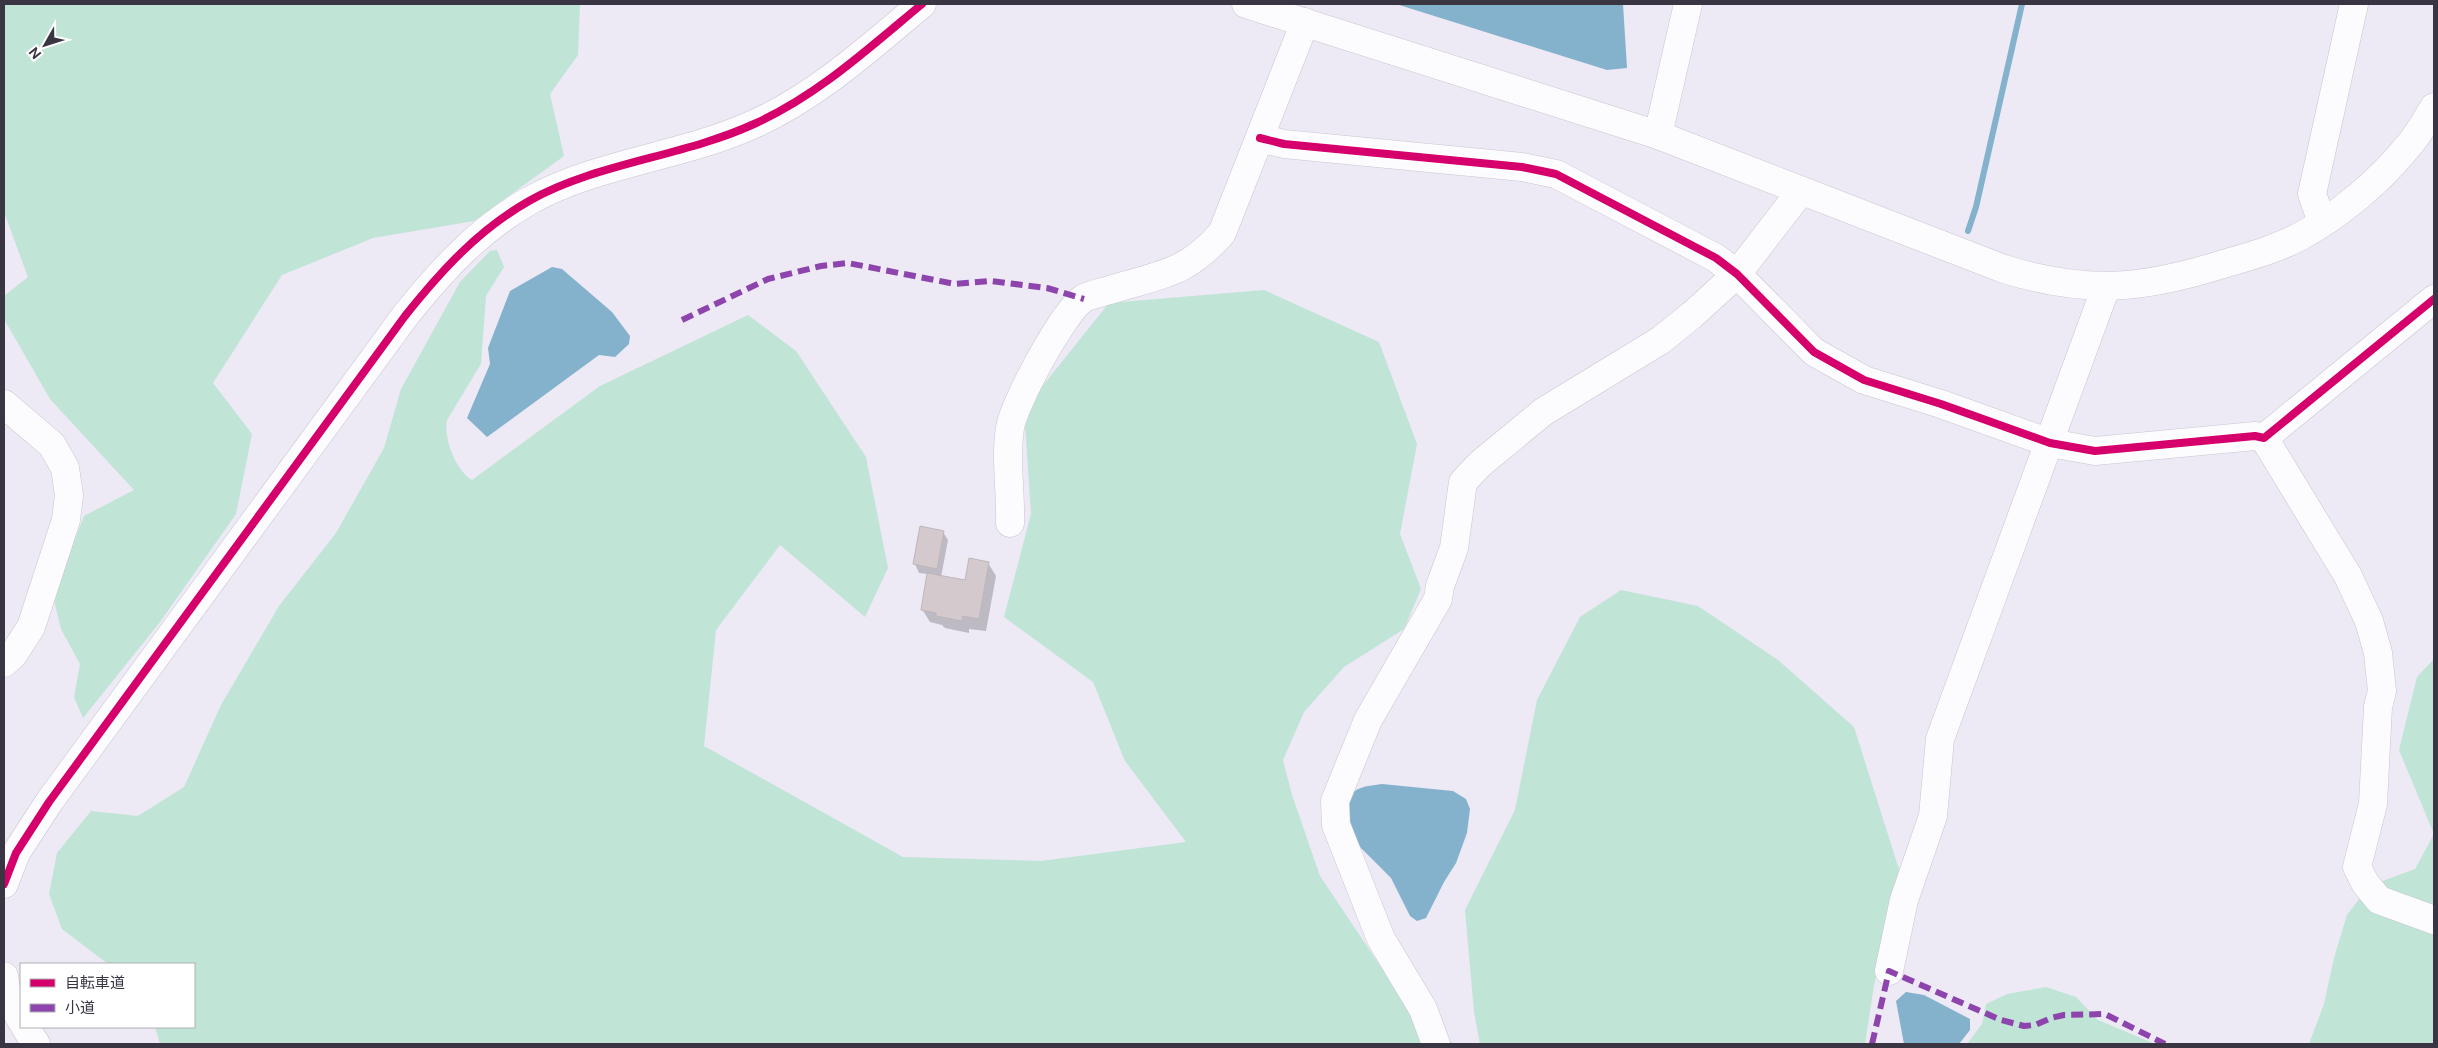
<svg xmlns="http://www.w3.org/2000/svg" width="2438" height="1048" font-family="'DM Sans','Noto Sans JP',sans-serif">
<rect width="100%" height="100%" fill="#ede9f5"/>
<g fill="#c0e4d6">
<polygon points="4,4 580,4 578,55 550,94 564,156 474,221 373,238 282,275 213,383 252,434 236,514 160,622 83,718 74,697 80,664 61,629 53,596 84,516 134,490 50,399 4,319 4,296 28,277 4,212"/>
<path d="M497,250l7,17 -18,29 -5,68 -34,56c-4,18 9,51 25,60l128,-94 148,-71 48,36 70,106 22,111 -23,49 -85,-72 -64,85 -12,116 199,111 138,4 145,-19 -61,-81 -32,-79 -89,-65 27,-103 -7,-105 85,-106 155,-13 115,52 38,102 -17,90 21,55 -17,40 -60,38 -40,45 -21,48 9,35 28,81 93,139 41,29h-1294l-5,-17h39v-63h-86l-46,-35 -13,-35 8,-41 34,-42 47,5 46,-29 37,-82 58,-99 57,-73 48,-85 17,-59 59,-107 30,-31z"/>
<polygon points="1621,590 1698,606 1778,660 1854,727 1902,879 1874,985 1865,1044 1480,1044 1474,1012 1465,910 1515,810 1537,700 1580,617"/>
<polygon points="2434,659 2434,1044 2309,1044 2324,1004 2334,958 2347,915 2369,886 2415,869 2434,834 2399,750 2417,677"/>
<polygon points="2046,987 2076,997 2098,1020 2155,1044 1967,1044 1982,1024 1986,1004 2007,994"/>
</g>
<g fill="#84b2cd">
<polygon points="1396,4 1623,4 1627,68 1607,70"/>
<polygon points="552,267 562,269 612,312 630,336 629,344 615,357 599,355 487,437 467,418 490,364 488,348 510,291"/>
<path d="M1382,784l71,7 13,8 4,10 -3,24 -11,30 -12,19 -18,36 -9,3 -7,-5 -19,-38 -30,-30 -15,-22 -2,-24c13,-16 18,-15 38,-18z"/>
<polygon points="1906,992 1924,995 1970,1019 1970,1030 1959,1044 1904,1044 1896,1001"/>
</g>
<polygon fill="#0003" points="943,532 948,540 941,577 966,582 988,563 996,576 986,631 969,629 969,633 945,628 942,625 930,622 922,609 928,574 919,573 915,564"/>
<g fill="none" stroke-linecap="round" stroke-linejoin="round">
<polyline stroke="#84b2cd" stroke-width="6" points="1968,231 1976,207 2022,4"/>
</g>
<g fill="#d4cacd" stroke="#bfb6b9">
<polygon points="920,526 944,531 937,569 913,564"/>
<polygon points="969,558 989,562 979,619 963,616 962,621 936,616 936,613 921,610 927,573 965,580"/>
</g>
<g fill="none" stroke-linecap="round" stroke-linejoin="round">
<g stroke="#c9c5d1" stroke-width="29">
<g id="minor">
<path d="M1246,4l412,131 346,134c81,25 136,21 216,-4 27,-8 54,-15 79,-28 41,-22 81,-56 110,-92 10,-11 17,-25 25,-38"/>
<polyline points="1658,135 1688,4"/>
<polyline points="1260,138 1284,144 1522,167 1556,174 1716,258 1737,274 1814,352 1864,380 1941,404 2050,443 2095,451 2255,436 2264,438 2434,299"/>
<polyline points="2322,222 2312,194 2354,4"/>
<polyline points="4,404 52,445 65,468 69,495 66,520 31,627 13,655 4,663"/>
<polyline points="2264,438 2348,576 2369,621 2378,653 2382,691 2378,707 2373,804 2357,867 2365,883 2379,900 2434,920"/>
<path d="M1010,523c1,-32 -5,-64 0,-95 3,-23 54,-118 74,-130 9,-4 20,-6 29,-9 49,-15 73,-15 109,-56l83,-211"/>
<path d="M4,884l12,-31 33,-51 356,-486c36,-45 73,-86 124,-115 67,-38 153,-44 225,-77 63,-28 115,-76 168,-120"/>
<polyline points="1889,971 1904,900 1933,816 1940,739 2106,287"/>
<polyline points="4,976 7,995 21,1020"/>
<polyline points="25,1027 36,1044"/>
<polyline points="1436,1044 1423,1009 1381,939 1336,825 1335,801 1368,720 1438,599 1440,586 1454,548 1463,482 1480,464 1543,412 1661,340 1692,315 1737,274 1801,191"/>
</g>
</g>
<use href="#minor" stroke="#fcfcfe" stroke-width="28"/>
<g stroke="#8e44ad" stroke-width="6" stroke-dasharray="12 6" stroke-linecap="butt">
<polyline points="682,320 768,279 821,266 848,263 955,284 991,281 1047,288 1084,299"/>
<polyline points="1872,1044 1889,971 2001,1020 2024,1026 2035,1025 2051,1018 2064,1015 2105,1014 2165,1044"/>
</g>
<g stroke="#fff" stroke-width="11">
<g id="cycleway">
<polyline points="1260,138 1284,144 1522,167 1556,174 1716,258 1737,274 1814,352 1864,380 1941,404 2050,443 2095,451 2255,436 2264,438 2434,299"/>
<path d="M4,884l12,-31 33,-51 356,-486c36,-45 73,-86 124,-115 67,-38 153,-44 225,-77 63,-28 115,-76 168,-120"/>
</g>
</g>
<use href="#cycleway" stroke="#d6006c" stroke-width="8"/>
</g>
<rect width="2438" height="1048" fill="none" stroke="#3a3543" stroke-width="10"/>
<rect x="20" y="963" width="175" height="65" fill="#ffffff" stroke="#b0aeb4"/>
<rect x="30" y="979" width="25" height="8" fill="#d6006c" stroke="#b0aeb4"/>
<text x="65" y="988" font-size="15" fill="#3a3543">自転車道</text>
<rect x="30" y="1004" width="25" height="8" fill="#8e44ad" stroke="#b0aeb4"/>
<text x="65" y="1013" font-size="15" fill="#3a3543">小道</text>
<g transform="translate(45 45) rotate(231)" stroke="#ffffff" stroke-width="4" paint-order="stroke">
<path d="M0-4L9 19L0 12L-9 19Z" fill="#3a3543"/>
<text y="-8" font-size="14" font-weight="bold" text-anchor="middle" fill="#3a3543">N</text>
</g>
</svg>
